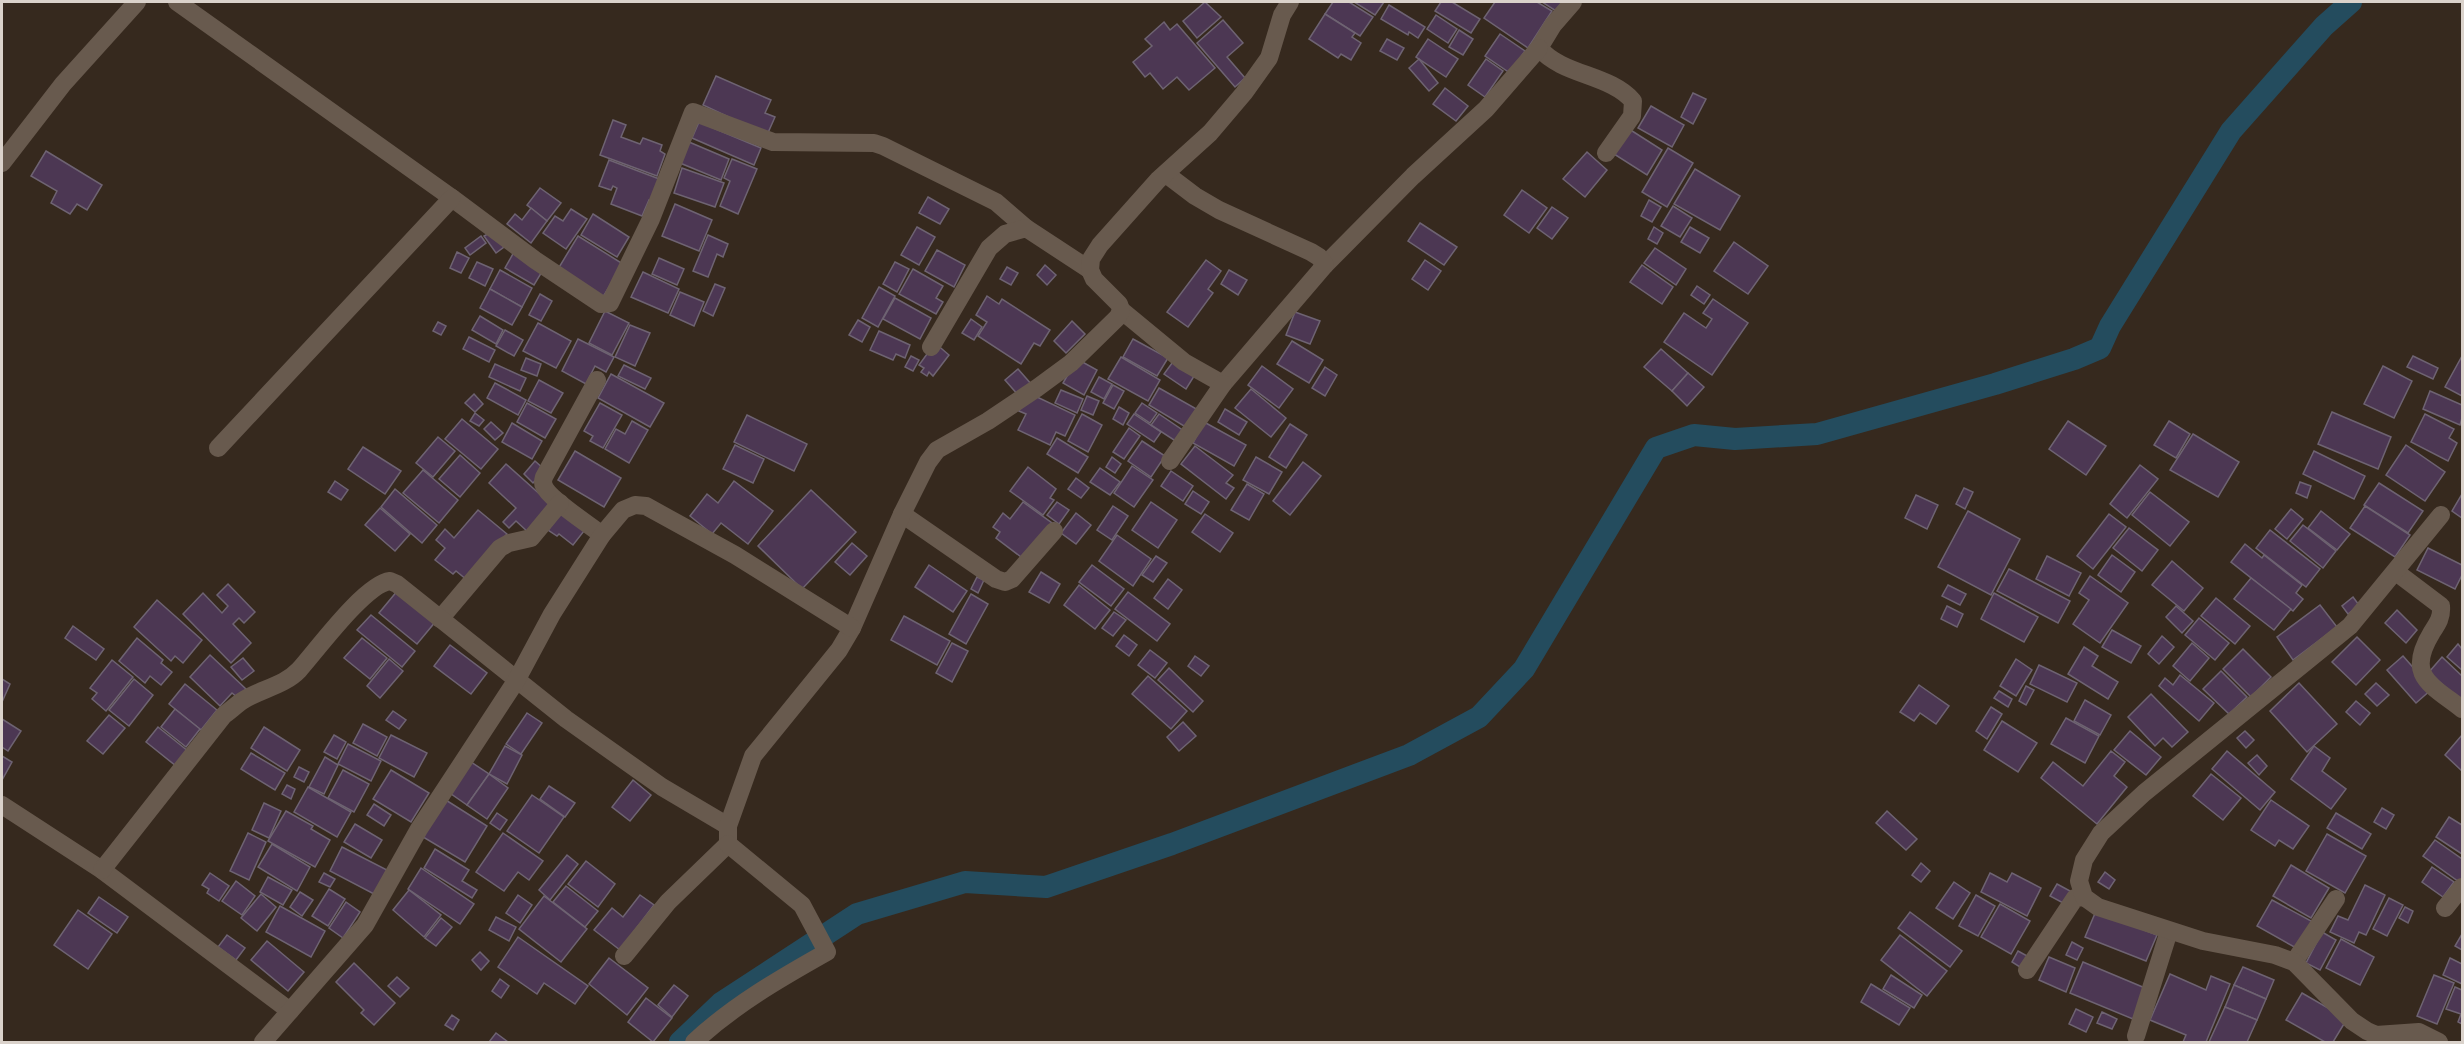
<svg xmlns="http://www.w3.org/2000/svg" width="2464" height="1044" font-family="'IBM Plex Sans',sans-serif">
<rect width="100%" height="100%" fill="#36291e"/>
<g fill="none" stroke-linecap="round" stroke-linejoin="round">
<polyline stroke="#244c5e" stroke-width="22" points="680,1042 721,1003 857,914 965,882 1046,887 1172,844 1409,755 1479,717 1524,669 1656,448 1694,435 1735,439 1817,434 1995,384 2074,359 2100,348 2110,326 2231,131 2324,26 2351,2"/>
</g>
<g fill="#4c3753" stroke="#6e6372" stroke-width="1.5">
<polygon points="1205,2 1221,17 1197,38 1183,21"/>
<polygon points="1333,2 1349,2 1373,17 1360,36 1325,14"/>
<polygon points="1354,2 1384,2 1375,15"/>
<polygon points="1441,2 1452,2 1480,19 1471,33 1435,11"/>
<polygon points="1495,2 1537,2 1552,11 1528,48 1484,18"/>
<polygon points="1542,2 1562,2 1556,11"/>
<polygon points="1389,5 1425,27 1418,38 1409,32 1408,35 1381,19"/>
<polygon points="1325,14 1355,33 1352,37 1361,43 1351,60 1341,54 1338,58 1309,39"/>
<polygon points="1436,15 1457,29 1448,43 1427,29"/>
<polygon points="1223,20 1243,43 1227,57 1245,78 1235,87 1197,43"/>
<polygon points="1164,22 1170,30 1177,24 1215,68 1189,90 1177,77 1163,89 1150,73 1145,77 1133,62 1152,46 1145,39"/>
<polygon points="1459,30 1473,39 1463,55 1449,47"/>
<polygon points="1500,34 1525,51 1510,73 1485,56"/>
<polygon points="1387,39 1404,48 1397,60 1380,51"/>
<polygon points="1428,39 1458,59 1446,77 1416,57"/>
<polygon points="1419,59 1438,83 1429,91 1409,68"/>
<polygon points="1486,59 1503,71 1485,97 1468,85"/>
<polygon points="716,76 771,100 765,113 775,117 767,135 703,105"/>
<polygon points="1445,88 1468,106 1456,121 1433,104"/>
<polygon points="1693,93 1706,99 1693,124 1681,117"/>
<polygon points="1651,106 1684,125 1672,147 1638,128"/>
<polygon points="613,120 626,125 621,137 640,144 643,138 662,145 660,151 665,154 657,176 600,155"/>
<polygon points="699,122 761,148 754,165 692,138"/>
<polygon points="1629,129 1662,150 1647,175 1614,154"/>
<polygon points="689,142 729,159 721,180 680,163"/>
<polygon points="1668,148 1693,163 1667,207 1642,192"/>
<polygon points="46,151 102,185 87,210 77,204 70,214 51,203 57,191 31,176"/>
<polygon points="1587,152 1607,170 1585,197 1563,179"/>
<polygon points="732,159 757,169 738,214 720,206 730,181 724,178"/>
<polygon points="609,160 662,180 654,202 649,200 642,216 611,204 617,188 613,186 611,190 599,186"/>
<polygon points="682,168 724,183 715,207 674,193"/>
<polygon points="1695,169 1740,196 1720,230 1674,204"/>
<polygon points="540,188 561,203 547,221 527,205"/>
<polygon points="1522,190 1547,208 1529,233 1504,215"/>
<polygon points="928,197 949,209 940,224 919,213"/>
<polygon points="1649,200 1661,207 1652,222 1641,216"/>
<polygon points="675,204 712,220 699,251 662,236"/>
<polygon points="1673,206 1692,218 1680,237 1661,226"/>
<polygon points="1552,207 1568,218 1552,239 1537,228"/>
<polygon points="531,208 547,221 531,243 507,224 515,214 522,220"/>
<polygon points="571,209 587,219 566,249 543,233 555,216 563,221"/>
<polygon points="593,214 629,237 617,257 581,235"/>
<polygon points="1420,223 1457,247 1444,265 1408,241"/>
<polygon points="917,227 935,237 919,265 901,255"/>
<polygon points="1654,227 1663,233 1657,244 1648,239"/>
<polygon points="1690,227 1709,238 1700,253 1681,242"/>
<polygon points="493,231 504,247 496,253 484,236"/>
<polygon points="708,235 728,244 723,257 717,254 708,277 693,271"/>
<polygon points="481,236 486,243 470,255 465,248"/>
<polygon points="578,236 623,264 603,297 558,269"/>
<polygon points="1734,242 1768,266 1748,294 1714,271"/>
<polygon points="1655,248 1686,269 1676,285 1644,263"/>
<polygon points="937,250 965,265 954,287 925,271"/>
<polygon points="457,252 469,258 461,273 450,268"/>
<polygon points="514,252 543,270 534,285 505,268"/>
<polygon points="659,258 684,269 677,285 652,274"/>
<polygon points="1206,260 1221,271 1208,289 1213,293 1188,327 1167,312"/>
<polygon points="1425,260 1441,271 1428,290 1412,279"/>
<polygon points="477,262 493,269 485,286 469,278"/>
<polygon points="895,262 909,269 897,292 883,284"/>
<polygon points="1045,265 1056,275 1047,285 1037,275"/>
<polygon points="1642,265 1673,287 1662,304 1630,282"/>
<polygon points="1007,267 1018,273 1011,285 1000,279"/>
<polygon points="913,269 943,286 936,298 943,302 936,314 899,294"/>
<polygon points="500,270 532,288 522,307 490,289"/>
<polygon points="1229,270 1247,280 1238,295 1221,284"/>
<polygon points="643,272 679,289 668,313 631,297"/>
<polygon points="715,284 725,288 713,316 703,311"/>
<polygon points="1697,286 1710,295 1704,304 1691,295"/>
<polygon points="879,287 895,296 878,327 862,318"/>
<polygon points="490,289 522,307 512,325 480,308"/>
<polygon points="680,292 704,302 694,326 670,315"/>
<polygon points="540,294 552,301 541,321 529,315"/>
<polygon points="987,296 999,304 1002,299 1050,330 1040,346 1034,343 1021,364 978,336 987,322 976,315"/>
<polygon points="895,298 931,318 920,339 883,319"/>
<polygon points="1713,299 1748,323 1712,375 1664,342 1684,313 1706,328 1712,319 1703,313"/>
<polygon points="605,311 629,323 612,355 589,343"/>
<polygon points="1295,312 1320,321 1310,344 1286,335"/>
<polygon points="480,316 503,330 496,344 472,330"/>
<polygon points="971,319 982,327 974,340 962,333"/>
<polygon points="858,320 870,327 862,342 849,335"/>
<polygon points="1072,321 1085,334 1066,353 1054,341"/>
<polygon points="438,322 446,326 441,335 433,331"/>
<polygon points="538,323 571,341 556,368 523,351"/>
<polygon points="630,325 650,333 635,366 615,357"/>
<polygon points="505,330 523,340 514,356 496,346"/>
<polygon points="879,331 910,345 905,358 896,354 893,360 870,350"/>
<polygon points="469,337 495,350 489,362 463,349"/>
<polygon points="578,339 614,357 606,372 595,366 586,384 562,371"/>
<polygon points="1133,339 1168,358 1157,376 1123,357"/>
<polygon points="1292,341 1323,360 1309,383 1277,364"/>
<polygon points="935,343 949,355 933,376 929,372 927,376 921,372 924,368 919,365"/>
<polygon points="1661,349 1688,373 1672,391 1644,367"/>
<polygon points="911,356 919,360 913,371 905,367"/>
<polygon points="2413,356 2438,368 2433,379 2407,367"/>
<polygon points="2462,356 2462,396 2445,387"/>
<polygon points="1121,357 1160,380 1148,401 1108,379"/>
<polygon points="526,358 541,364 537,376 521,370"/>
<polygon points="1077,359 1097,370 1084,395 1063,383"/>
<polygon points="1175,359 1196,373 1186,389 1164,374"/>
<polygon points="495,364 526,378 520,391 489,377"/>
<polygon points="624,365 651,378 645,389 618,376"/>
<polygon points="1262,366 1293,389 1279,408 1248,385"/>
<polygon points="2383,366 2412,381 2394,418 2364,404"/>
<polygon points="1325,367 1337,375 1325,396 1312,388"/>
<polygon points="1018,369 1032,385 1019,396 1005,380"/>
<polygon points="1688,373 1704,387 1687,406 1672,391"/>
<polygon points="611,374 664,403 650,427 598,398"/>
<polygon points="1099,377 1112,384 1104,399 1091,392"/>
<polygon points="539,380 563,393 551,413 528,401"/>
<polygon points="495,383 526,400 518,415 487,398"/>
<polygon points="1113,385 1124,391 1114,409 1103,403"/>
<polygon points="1159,388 1200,411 1189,429 1149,405"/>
<polygon points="1251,389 1286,418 1271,437 1235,408"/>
<polygon points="1061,390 1083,399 1077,413 1055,403"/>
<polygon points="2430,391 2462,405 2462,418 2460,425 2423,409"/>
<polygon points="474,394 483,404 475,412 465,403"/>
<polygon points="1026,395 1035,396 1075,415 1065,436 1056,432 1050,445 1018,430 1026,414 1019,411"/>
<polygon points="1087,396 1099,401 1093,415 1081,410"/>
<polygon points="527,403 556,419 545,438 517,422"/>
<polygon points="600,403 622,415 603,448 590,441 593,436 584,431"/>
<polygon points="1142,403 1157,413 1150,423 1135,413"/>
<polygon points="1119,407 1129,413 1123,425 1113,419"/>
<polygon points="1225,409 1247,422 1239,435 1218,422"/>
<polygon points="2332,412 2391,437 2378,469 2318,444"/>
<polygon points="475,413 484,420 479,426 470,421"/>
<polygon points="1082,414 1102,425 1088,452 1068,441"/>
<polygon points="1134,414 1161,432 1154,442 1127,424"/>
<polygon points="1159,414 1184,431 1177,442 1151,425"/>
<polygon points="2425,414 2454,429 2449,438 2457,443 2448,461 2411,442"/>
<polygon points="747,415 807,444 794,471 734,442"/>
<polygon points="462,419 498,449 481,469 445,439"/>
<polygon points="632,421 648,430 629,463 605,449 616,429 625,434"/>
<polygon points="2068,421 2106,446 2086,475 2049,449"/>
<polygon points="2169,421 2190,434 2176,458 2154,445"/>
<polygon points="491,422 503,433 495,440 484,429"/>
<polygon points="1204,422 1246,445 1234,466 1193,443"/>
<polygon points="512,423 542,441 532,459 502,442"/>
<polygon points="1290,424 1307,435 1286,468 1269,457"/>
<polygon points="1129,428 1140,436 1124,459 1113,452"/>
<polygon points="2193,434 2239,462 2218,497 2170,470"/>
<polygon points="438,437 455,451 433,477 416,463"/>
<polygon points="1057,438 1088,457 1078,473 1047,454"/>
<polygon points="1142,441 1165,456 1151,477 1128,461"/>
<polygon points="735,445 764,459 753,483 723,469"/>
<polygon points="2406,445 2445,472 2425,501 2386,475"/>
<polygon points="1195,446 1233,475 1226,483 1234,488 1226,499 1181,464"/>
<polygon points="363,447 401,471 385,494 348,469"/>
<polygon points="575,451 621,478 604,507 558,480"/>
<polygon points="2314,451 2365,476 2354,499 2303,474"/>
<polygon points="460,455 480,473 460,497 439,479"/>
<polygon points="1112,457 1121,464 1115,473 1106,467"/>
<polygon points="1256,457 1282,472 1269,494 1243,480"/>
<polygon points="535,461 545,470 533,483 524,474"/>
<polygon points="1303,462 1321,476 1290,515 1273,501"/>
<polygon points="506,464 553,506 529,533 516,521 509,528 503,522 516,508 489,483"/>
<polygon points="2140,465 2158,479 2127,518 2110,504"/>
<polygon points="1132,466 1153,480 1134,507 1114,493"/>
<polygon points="1028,467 1056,489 1050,498 1054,500 1043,515 1010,491"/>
<polygon points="1100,468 1120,482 1110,495 1090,482"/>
<polygon points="423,470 458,500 439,523 403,493"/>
<polygon points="1171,471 1193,486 1183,501 1161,486"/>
<polygon points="1076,478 1089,488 1081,498 1068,489"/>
<polygon points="335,481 348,490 341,500 328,492"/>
<polygon points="734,481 773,511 748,544 721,523 712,534 690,516 707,494 718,503"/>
<polygon points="2300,482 2311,486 2307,498 2296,493"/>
<polygon points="2379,483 2423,511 2408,533 2364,505"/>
<polygon points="1247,484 1264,494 1249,520 1231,510"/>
<polygon points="1964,488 1973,492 1965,509 1956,504"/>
<polygon points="395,489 437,525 422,543 381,507"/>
<polygon points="811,490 856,532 802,589 758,546"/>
<polygon points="1193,491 1209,502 1201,514 1185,504"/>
<polygon points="2150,492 2189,522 2170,546 2132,515"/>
<polygon points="2462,494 2462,518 2452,511"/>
<polygon points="1916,495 1938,505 1927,529 1905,518"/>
<polygon points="1023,502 1052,523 1025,560 996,538 1000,532 993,527 1003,513 1010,519"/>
<polygon points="1057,502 1069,510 1059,524 1047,515"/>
<polygon points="1151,502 1177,520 1158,548 1132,530"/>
<polygon points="1113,506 1128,516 1112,540 1097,530"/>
<polygon points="2365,506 2410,535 2395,557 2350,528"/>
<polygon points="380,508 410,534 395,551 365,525"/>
<polygon points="2291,509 2303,519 2287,539 2275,529"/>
<polygon points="478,510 507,534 467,580 456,571 453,574 435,560 445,548 436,540 445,529 454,538"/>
<polygon points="1968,511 2020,539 1991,595 1938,567"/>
<polygon points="2321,511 2350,534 2337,550 2308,528"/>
<polygon points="561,513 584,531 573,545 559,534 557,536 548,530"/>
<polygon points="1076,513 1091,525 1076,544 1061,533"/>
<polygon points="1205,514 1233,533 1220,552 1192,532"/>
<polygon points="2109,514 2126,527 2093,569 2077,556"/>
<polygon points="2303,525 2336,551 2323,568 2290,541"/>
<polygon points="2129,528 2158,550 2142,571 2113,548"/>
<polygon points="2270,530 2320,569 2306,587 2256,548"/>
<polygon points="1117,535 1151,559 1133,586 1099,561"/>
<polygon points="852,543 867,556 850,575 835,562"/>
<polygon points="2245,544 2262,558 2264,555 2302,585 2296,593 2303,599 2293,611 2231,562"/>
<polygon points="2428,548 2462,565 2462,575 2455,589 2417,570"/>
<polygon points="2112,555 2135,572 2121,592 2098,575"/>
<polygon points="1156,556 1167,563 1153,582 1142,575"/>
<polygon points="2047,556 2081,573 2069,596 2036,579"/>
<polygon points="2172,561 2203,588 2184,611 2152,585"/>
<polygon points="929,565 967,591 953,612 915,587"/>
<polygon points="1092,565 1124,589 1111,606 1079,582"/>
<polygon points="2009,569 2070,601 2058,623 1997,591"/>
<polygon points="1041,572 1060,584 1049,603 1029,592"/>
<polygon points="2090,576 2128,603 2100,643 2073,624 2089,600 2079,593"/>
<polygon points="977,577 984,580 978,593 971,589"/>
<polygon points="2251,578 2291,609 2274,630 2234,599"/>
<polygon points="1168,579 1182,590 1168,609 1154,598"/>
<polygon points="228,584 255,612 244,623 239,618 233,624 251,643 231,663 183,614 203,593 222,613 228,606 217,595"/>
<polygon points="1079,585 1110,610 1095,629 1064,605"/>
<polygon points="1948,585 1966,594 1960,605 1942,596"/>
<polygon points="398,590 436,621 417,644 379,613"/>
<polygon points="1128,592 1170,624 1157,641 1115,609"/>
<polygon points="1994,593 2038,617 2024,642 1981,619"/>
<polygon points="971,594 988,604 966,644 949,634"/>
<polygon points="2353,597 2359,605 2348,614 2342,606"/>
<polygon points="2216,598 2250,626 2235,644 2201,616"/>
<polygon points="157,600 202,640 183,663 175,656 171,661 134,627"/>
<polygon points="2320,605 2337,627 2293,660 2277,637"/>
<polygon points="1947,606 1963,614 1957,627 1941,619"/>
<polygon points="2176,606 2193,621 2182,633 2166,617"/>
<polygon points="2397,610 2417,630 2406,643 2385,623"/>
<polygon points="1114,612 1126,620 1113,636 1102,628"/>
<polygon points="371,615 415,651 402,667 357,630"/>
<polygon points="904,616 950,641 937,665 891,640"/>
<polygon points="2199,618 2229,643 2215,660 2185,635"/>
<polygon points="73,626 104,649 96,660 65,638"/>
<polygon points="2112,630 2141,646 2131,663 2102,647"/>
<polygon points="1124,635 1137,645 1129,656 1116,646"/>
<polygon points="2162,636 2174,647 2159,664 2148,654"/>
<polygon points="2357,637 2380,660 2356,685 2332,662"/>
<polygon points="137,638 163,660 161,663 172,672 161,685 150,676 145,683 119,661"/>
<polygon points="362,638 387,658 370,679 344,658"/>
<polygon points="952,643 968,651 952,682 936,673"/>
<polygon points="2192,643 2209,658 2190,681 2173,666"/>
<polygon points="2458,644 2462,649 2462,670 2447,657"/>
<polygon points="450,645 487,673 471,694 434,666"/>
<polygon points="2084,647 2098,656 2092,666 2118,682 2108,699 2068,674"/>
<polygon points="2243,649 2271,677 2251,697 2223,669"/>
<polygon points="1150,650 1167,663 1155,678 1138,665"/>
<polygon points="210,655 246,689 238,698 232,693 220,706 190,677"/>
<polygon points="1195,656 1209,666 1201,676 1188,666"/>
<polygon points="2403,656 2432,689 2416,703 2387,670"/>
<polygon points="2442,657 2462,676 2462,703 2429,672"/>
<polygon points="243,658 254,671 242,680 231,667"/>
<polygon points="389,659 403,671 380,698 367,686"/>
<polygon points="2016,659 2032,670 2016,696 2000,686"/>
<polygon points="112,660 133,677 106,711 92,699 97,693 90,688"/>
<polygon points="2039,665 2077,683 2067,702 2030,684"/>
<polygon points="1169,668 1203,701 1193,712 1158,680"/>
<polygon points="2221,671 2247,697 2229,714 2203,689"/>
<polygon points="2180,675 2214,703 2199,721 2159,686 2165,678 2173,685"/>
<polygon points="1148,676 1187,711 1171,729 1132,694"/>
<polygon points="2,679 10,684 2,702"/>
<polygon points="134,679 153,695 129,726 109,710"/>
<polygon points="2299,683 2337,724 2307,752 2270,711"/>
<polygon points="2376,683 2389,695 2377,706 2365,694"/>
<polygon points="185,684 217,710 201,730 169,704"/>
<polygon points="1919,685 1949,706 1936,724 1920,713 1914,721 1900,712"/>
<polygon points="2026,686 2034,690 2026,705 2019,701"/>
<polygon points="1999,691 2012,699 2008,707 1994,698"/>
<polygon points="2151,694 2188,732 2172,747 2163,738 2155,746 2128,717"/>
<polygon points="2085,700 2111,715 2100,735 2074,721"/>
<polygon points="2356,701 2370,713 2360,725 2346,712"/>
<polygon points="1991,707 2002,714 1987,739 1976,731"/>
<polygon points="175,709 200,729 186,747 161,727"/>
<polygon points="393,711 406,720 399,729 386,720"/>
<polygon points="527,713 542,723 521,754 506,744"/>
<polygon points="109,715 125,728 103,754 87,741"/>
<polygon points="2066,718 2099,736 2085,763 2051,744"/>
<polygon points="2,719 21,731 8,751 2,747"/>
<polygon points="2002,721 2037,743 2018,772 1984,750"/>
<polygon points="1183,722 1196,736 1179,751 1167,737"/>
<polygon points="363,724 387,737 377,756 353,743"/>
<polygon points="158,727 188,751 176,766 146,742"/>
<polygon points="264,727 300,750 287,771 251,748"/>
<polygon points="2130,731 2161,757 2146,775 2114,750"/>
<polygon points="2245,731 2254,740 2246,748 2237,738"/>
<polygon points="334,735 346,742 337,759 324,752"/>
<polygon points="391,735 427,753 414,777 379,758"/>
<polygon points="2462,735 2462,771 2445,755"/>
<polygon points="348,744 381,761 371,781 338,764"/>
<polygon points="505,746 522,755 507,784 489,774"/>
<polygon points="2314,746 2330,758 2322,771 2346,789 2331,809 2291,779"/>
<polygon points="2111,751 2125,762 2114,776 2127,787 2097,824 2041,778 2053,762 2083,786"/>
<polygon points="2227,751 2275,792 2260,810 2212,769"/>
<polygon points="251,753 285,773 275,790 241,769"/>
<polygon points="2257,755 2267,766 2259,775 2248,763"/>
<polygon points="2,756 12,762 2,780"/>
<polygon points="325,757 338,765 324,794 309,787"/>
<polygon points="468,760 489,774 467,805 447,791"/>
<polygon points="299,767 309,772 304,782 294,777"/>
<polygon points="343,770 369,784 354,812 328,798"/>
<polygon points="391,770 429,793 411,822 373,799"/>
<polygon points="489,774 508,788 487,819 467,805"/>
<polygon points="2211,774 2241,798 2223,820 2193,796"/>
<polygon points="633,780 651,795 630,821 612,807"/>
<polygon points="287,785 295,789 291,799 282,794"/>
<polygon points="549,786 575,803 565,817 540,799"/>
<polygon points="308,787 351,812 337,837 294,812"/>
<polygon points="532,795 564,817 539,853 507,831"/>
<polygon points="441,797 487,826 465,862 418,834"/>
<polygon points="2271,800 2309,826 2293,849 2279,840 2275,846 2251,830"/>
<polygon points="264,803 281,811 269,838 252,830"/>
<polygon points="374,804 391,815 384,826 367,815"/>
<polygon points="2382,808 2394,815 2386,829 2374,822"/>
<polygon points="286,811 313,826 311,829 330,840 315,867 268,841"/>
<polygon points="1887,811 1917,839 1906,850 1876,823"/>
<polygon points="497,813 507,820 500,830 490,823"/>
<polygon points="2336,813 2371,834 2362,849 2327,828"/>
<polygon points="2449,817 2462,825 2462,854 2436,837"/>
<polygon points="355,824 382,840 371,858 344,842"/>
<polygon points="248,833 266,842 249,880 230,871"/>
<polygon points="503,833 543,861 529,880 518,872 504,891 476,872"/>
<polygon points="2327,834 2366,856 2345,893 2306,871"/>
<polygon points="2435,840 2462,859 2462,884 2423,856"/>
<polygon points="272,844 310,867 297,891 258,867"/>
<polygon points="342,847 387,870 374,894 330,871"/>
<polygon points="435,849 469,870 462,881 477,890 472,898 424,868"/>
<polygon points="567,855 578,864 550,900 539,890"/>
<polygon points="586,861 615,884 598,907 568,884"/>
<polygon points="1921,863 1930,871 1921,882 1912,875"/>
<polygon points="2291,865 2329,888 2311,918 2273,896"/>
<polygon points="2432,867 2454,882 2443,897 2422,882"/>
<polygon points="421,868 474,904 460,924 408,889"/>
<polygon points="2105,872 2115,880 2109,889 2098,882"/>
<polygon points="210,873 229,886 219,901 207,893 209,889 202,885"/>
<polygon points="324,873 335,879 330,887 319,882"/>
<polygon points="1990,873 2007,882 2012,873 2041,888 2027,916 1981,892"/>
<polygon points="268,877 292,890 283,905 260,892"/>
<polygon points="236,881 255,896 242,915 222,901"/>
<polygon points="1954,882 1970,893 1953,919 1936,908"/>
<polygon points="2057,884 2072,892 2065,904 2050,896"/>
<polygon points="2365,885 2385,895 2366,935 2359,932 2354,943 2330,932 2338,916 2348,920"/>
<polygon points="566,886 598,911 585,927 553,902"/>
<polygon points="329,889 345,899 328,926 312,916"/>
<polygon points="409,890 441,915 424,937 393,910"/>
<polygon points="300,892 313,900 302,916 290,907"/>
<polygon points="261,894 276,907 257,931 241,918"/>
<polygon points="518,895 532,905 520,923 506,913"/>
<polygon points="640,895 654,905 620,950 594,930 612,908 623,917"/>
<polygon points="1976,895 1995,906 1978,936 1959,926"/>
<polygon points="544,896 587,929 561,962 519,929"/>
<polygon points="99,897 128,917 117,933 88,913"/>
<polygon points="2389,898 2403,905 2387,936 2373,929"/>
<polygon points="2272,900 2313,922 2298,949 2257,926"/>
<polygon points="346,902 360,912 343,938 329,928"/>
<polygon points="2000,904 2030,921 2011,954 1981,937"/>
<polygon points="280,906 325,931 311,957 266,932"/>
<polygon points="2405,907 2413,911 2408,923 2399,918"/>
<polygon points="78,910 112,934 88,969 54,945"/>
<polygon points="2096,911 2157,935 2146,961 2085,937"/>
<polygon points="1910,912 1962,951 1950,967 1898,928"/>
<polygon points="496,917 516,927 509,941 489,930"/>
<polygon points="441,918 452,927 436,946 425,938"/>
<polygon points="2322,932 2336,940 2320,970 2306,963"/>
<polygon points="2462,934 2462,950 2455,946"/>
<polygon points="227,935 245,948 236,960 218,947"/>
<polygon points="1900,935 1947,971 1927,996 1881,960"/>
<polygon points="518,937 588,986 575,1004 544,983 537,994 498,967"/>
<polygon points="2341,939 2374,957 2360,985 2326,968"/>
<polygon points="267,941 304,972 288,991 251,960"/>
<polygon points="2072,942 2083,948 2077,960 2066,955"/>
<polygon points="2018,951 2029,957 2023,969 2012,962"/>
<polygon points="480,952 489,961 481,970 472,960"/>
<polygon points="2049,957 2075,968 2066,992 2039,980"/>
<polygon points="609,958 648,988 627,1015 589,984"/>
<polygon points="2450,958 2462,964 2462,984 2443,975"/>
<polygon points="2083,962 2145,988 2133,1019 2070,993"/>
<polygon points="354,963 395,1003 374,1025 361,1013 364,1010 336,982"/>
<polygon points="2243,967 2274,980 2266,999 2234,985"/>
<polygon points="2170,974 2206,990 2211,976 2230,984 2206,1042 2183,1042 2186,1035 2150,1020"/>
<polygon points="1891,975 1922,995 1914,1008 1883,989"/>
<polygon points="2434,975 2454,983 2437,1024 2417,1016"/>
<polygon points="397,977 409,988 400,997 388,986"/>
<polygon points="500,979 509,986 501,998 492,991"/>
<polygon points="1871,984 1910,1008 1899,1025 1861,1002"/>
<polygon points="674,985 688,996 672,1017 658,1005"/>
<polygon points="2234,985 2266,999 2257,1020 2225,1007"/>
<polygon points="2455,987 2462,990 2462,1024 2458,1022 2461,1014 2446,1009"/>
<polygon points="2302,993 2347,1019 2333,1042 2325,1042 2286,1020"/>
<polygon points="646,998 672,1018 653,1042 628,1022"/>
<polygon points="2225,1007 2257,1020 2247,1042 2209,1042"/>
<polygon points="2076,1009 2093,1017 2086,1032 2069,1024"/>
<polygon points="2102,1012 2117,1019 2112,1029 2097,1023"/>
<polygon points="452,1015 459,1020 453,1030 445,1025"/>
<polygon points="496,1033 508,1042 489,1042"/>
</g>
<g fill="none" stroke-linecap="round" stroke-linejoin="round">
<g stroke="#685a4e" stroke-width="18">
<polyline points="177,2 452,198 535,260 601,304 610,303 651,219 693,112 773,142 874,143 883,146 996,202 1026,228"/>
<path d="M1573,2l-20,23 -14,23c24,28 71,26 94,53l-1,15 -26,37"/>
<polyline points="2,163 63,84 137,2"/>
<polyline points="1325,265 1413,176 1486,109 1539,48"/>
<polyline points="1121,310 1184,362 1223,384 1325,265 1319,257 1311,252 1219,210 1195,196 1166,174"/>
<polyline points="931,347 989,248 1005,234 1026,228 1090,270"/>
<path d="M597,380l-53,97c-1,4 -2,6 0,9 4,12 47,40 58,49"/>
<polyline points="218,448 452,198"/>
<polyline points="1170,461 1223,384"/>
<polyline points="902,514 996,579 1005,582 1012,579 1054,531"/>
<path d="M2396,572l45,34c1,11 -3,17 -9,26 -26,43 -4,51 30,77"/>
<polyline points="440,619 500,548 509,543 531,538 560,503"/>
<polyline points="2,805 102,870 290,1011"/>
<path d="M102,870l122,-155c6,-4 12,-10 18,-14 18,-12 42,-15 57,-31 18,-20 66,-86 91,-89l7,3 169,135 96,68 66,39"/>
<polyline points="2445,908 2462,887"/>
<polyline points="624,956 668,902 728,844 728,826 753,756 839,650 852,628 902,514 928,462 937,450 988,421 1037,388 1071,363 1118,317 1121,310 1119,304 1094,279 1090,270 1091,259 1100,245 1158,180 1210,133 1244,93 1269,58 1282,15 1290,2"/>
<polyline points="2294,962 2336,899"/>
<polyline points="2027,970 2075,898 2084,897"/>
<polyline points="2136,1036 2169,931"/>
<polyline points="263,1042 365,925 419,829 516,681 552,614 602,535 623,510 635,505 646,506 735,555 852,628"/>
<path d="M694,1042c40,-37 85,-63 133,-90l-25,-47 -74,-61"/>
<polyline points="2439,1042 2419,1032 2376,1035 2367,1031 2352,1021 2294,962 2275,955 2203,941 2098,907 2084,897 2079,881 2084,860 2101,833 2144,793 2350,626 2441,515"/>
</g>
</g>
<rect width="2464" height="1044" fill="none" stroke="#dad2cb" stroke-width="6"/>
</svg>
